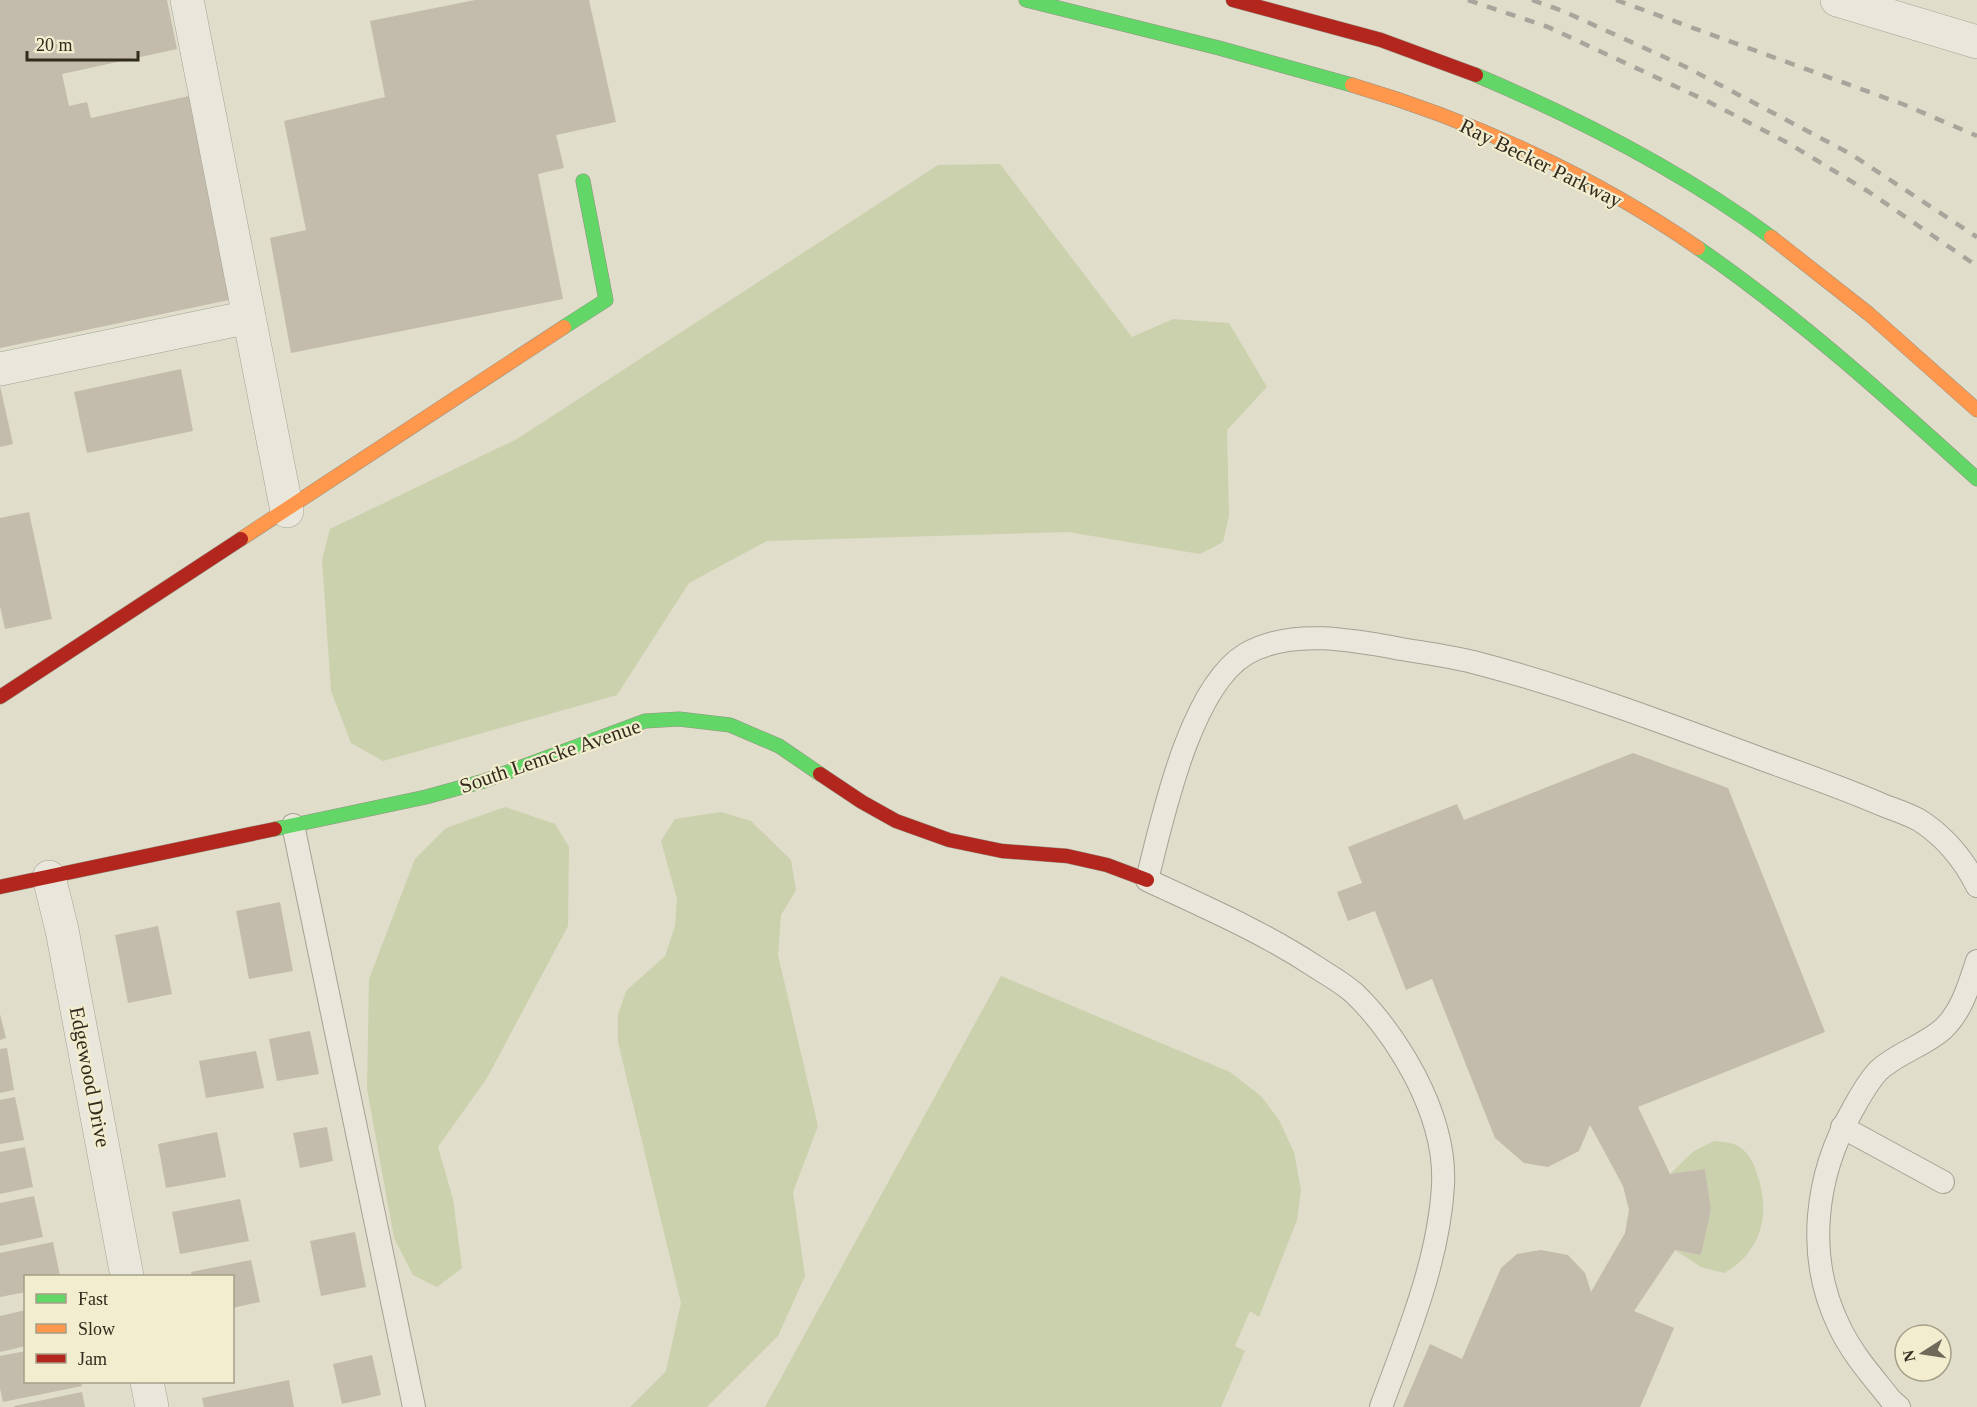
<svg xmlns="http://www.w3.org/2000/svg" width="1977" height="1407" font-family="'Times New Roman',serif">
<rect width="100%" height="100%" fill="#e0ddca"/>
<g fill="#cbd1ad">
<polygon points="1000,164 1132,337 1173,319 1229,323 1267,387 1227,430 1229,516 1223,542 1200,554 1068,532 767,541 689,583 617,695 383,761 351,743 331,691 322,560 330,529 517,439 938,165"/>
<polygon points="505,807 555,824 569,847 568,926 487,1078 438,1147 453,1199 462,1268 437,1287 413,1275 394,1238 367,1089 369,979 415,859 446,828"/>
<polygon points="721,812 751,821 791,860 796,890 781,915 778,955 818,1126 793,1192 805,1276 778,1336 707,1407 630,1407 666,1371 681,1303 618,1042 618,1015 626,991 665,956 675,926 677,899 661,841 675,819"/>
<polygon points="1001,976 1230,1072 1261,1096 1279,1120 1294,1152 1301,1190 1297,1220 1259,1317 1250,1311 1235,1346 1245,1351 1221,1407 765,1407"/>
<path d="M1714,1141c6,1 17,1 22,4 11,5 18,18 21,29 14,39 5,78 -33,99l-23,-6 -26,-17 26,5 10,-45 -6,-41 -35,5 24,-23z"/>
</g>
<g fill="#c3bbab">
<polygon points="0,0 167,0 177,49 62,74 69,106 87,102 91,118 189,96 229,300 0,348"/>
<polygon points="475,0 589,0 616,122 556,135 564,168 538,174 563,299 291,353 270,238 306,230 284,121 385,97 370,21"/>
<polygon points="181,369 193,431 87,453 74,392"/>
<polygon points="0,386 13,444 0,447"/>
<polygon points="29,512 52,619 5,629 0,606 0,518"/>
<polygon points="1633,753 1728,788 1825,1032 1638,1107 1670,1174 1705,1169 1711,1210 1701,1255 1675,1250 1634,1311 1674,1328 1640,1407 1403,1407 1430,1344 1462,1359 1501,1268 1517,1254 1541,1250 1568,1255 1585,1273 1591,1292 1625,1233 1629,1210 1623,1186 1590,1125 1579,1151 1548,1167 1524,1163 1495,1138 1432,979 1406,990 1375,911 1348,921 1337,892 1362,883 1348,847 1457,804 1464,820"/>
<polygon points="280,902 293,971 249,979 236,911"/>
<polygon points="158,926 172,994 128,1003 115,935"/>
<polygon points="0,1014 6,1038 0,1040"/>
<polygon points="310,1031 319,1074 277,1081 269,1039"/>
<polygon points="7,1048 14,1090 0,1093 0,1049"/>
<polygon points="256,1051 264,1088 206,1098 199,1061"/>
<polygon points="15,1097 24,1140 0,1144 0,1100"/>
<polygon points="327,1127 333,1161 300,1168 293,1133"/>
<polygon points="217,1132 226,1177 166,1188 158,1144"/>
<polygon points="25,1147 33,1187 0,1194 0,1152"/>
<polygon points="34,1196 43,1237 0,1246 0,1203"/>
<polygon points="240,1199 249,1241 180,1254 172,1212"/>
<polygon points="355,1232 366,1287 321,1296 310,1241"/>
<polygon points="53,1242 60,1276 26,1276 26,1292 0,1297 0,1253"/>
<polygon points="251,1260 260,1302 232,1308 232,1276 192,1276 191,1272"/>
<polygon points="26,1310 26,1346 0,1352 0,1316"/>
<polygon points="26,1351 26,1382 81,1382 82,1386 3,1402 0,1388 0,1356"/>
<polygon points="372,1355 381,1395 342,1404 333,1364"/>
<polygon points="289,1380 294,1407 204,1407 202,1398"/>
<polygon points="82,1392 85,1407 14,1407 14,1406"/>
</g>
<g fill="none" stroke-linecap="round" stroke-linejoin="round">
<g stroke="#a5a194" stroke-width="24">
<g id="lane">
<polyline points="293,825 414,1407"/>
<polyline points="1842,1127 1943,1182"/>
<path d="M1381,1407c26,-71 58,-146 62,-222 2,-38 -11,-76 -28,-109 -16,-30 -36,-59 -61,-83 -11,-10 -26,-18 -38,-26 -53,-35 -111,-60 -169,-87 15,-60 43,-193 99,-226 44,-26 107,-14 155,-5 24,4 48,7 72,13 100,26 197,63 294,99 39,14 79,28 118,45 11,4 23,8 34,14 25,16 45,40 58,66"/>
<path d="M1899,1407l-8,-7c-18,-23 -39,-46 -52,-74 -34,-70 -24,-151 14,-217 7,-13 15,-27 25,-38 19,-18 46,-25 65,-42 19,-18 26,-44 34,-68"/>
</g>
</g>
<g stroke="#a5a194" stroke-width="34">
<g id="street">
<polyline points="187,0 287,511"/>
<polyline points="1837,0 1977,42"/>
<polyline points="0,369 249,317"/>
<polyline points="49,877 62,930 127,1276"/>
<polyline points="147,1382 152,1407"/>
</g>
</g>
<g stroke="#959183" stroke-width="15">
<g id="fast">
<polyline points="1026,0 1219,48 1352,85"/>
<path d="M1476,75c104,44 204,95 295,162"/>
<path d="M1698,248c100,69 190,150 279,231"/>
<polyline points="564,327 606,300 583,181"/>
<polyline points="275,829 426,797 484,781 645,721 679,719 730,725 779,746 820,774"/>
</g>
</g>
<g stroke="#959183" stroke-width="15">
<g id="slow">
<path d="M1352,85c122,36 242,91 346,163"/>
<polyline points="1771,237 1869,314 1977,410"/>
<polyline points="241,539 564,327"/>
</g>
</g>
<g stroke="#959183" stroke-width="15">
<g id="jam">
<polyline points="1233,0 1381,40 1476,75"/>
<polyline points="0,697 241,539"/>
<polyline points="820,774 862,802 896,821 949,840 1002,851 1067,856 1107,865 1147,880"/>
<polyline points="0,887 275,829"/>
</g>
</g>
<use href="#lane" stroke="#e9e7db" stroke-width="22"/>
<use href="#street" stroke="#e9e7db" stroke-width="33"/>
<use href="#fast" stroke="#63d668" stroke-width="14"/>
<use href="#slow" stroke="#ff974d" stroke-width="14"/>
<use href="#jam" stroke="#b3261e" stroke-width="14"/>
<g stroke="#a8a69c" stroke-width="4.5" stroke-dasharray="10 10" stroke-linecap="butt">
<polyline points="1468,0 1548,27 1709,102 1788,143 1869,192 1977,266"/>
<polyline points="1532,0 1563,11 1684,66 1849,153 1977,237"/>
<polyline points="1616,0 1905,105 1977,136"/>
</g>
</g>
<g text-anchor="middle" stroke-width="4.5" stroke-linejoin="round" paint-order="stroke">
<g font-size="21" fill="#322a1d" stroke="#f2edcf">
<text transform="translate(1541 163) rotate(26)" y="7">Ray Becker Parkway</text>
<text transform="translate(550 756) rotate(-19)" y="7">South Lemcke Avenue</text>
<text transform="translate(90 1077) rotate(79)" y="7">Edgewood Drive</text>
</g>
</g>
<rect x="24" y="1275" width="210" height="108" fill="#f2edcf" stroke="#a59f88" stroke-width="1.5"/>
<rect x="36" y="1294" width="30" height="9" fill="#63d668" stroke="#a59f88" stroke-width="1.5"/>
<text x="78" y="1305" font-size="18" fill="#322a1d">Fast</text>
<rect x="36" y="1324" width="30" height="9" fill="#ff974d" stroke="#a59f88" stroke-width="1.5"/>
<text x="78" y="1335" font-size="18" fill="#322a1d">Slow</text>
<rect x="36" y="1354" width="30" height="9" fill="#b3261e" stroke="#a59f88" stroke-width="1.5"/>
<text x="78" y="1365" font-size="18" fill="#322a1d">Jam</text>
<g transform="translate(1923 1353) rotate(258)"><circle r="28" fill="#f2edcf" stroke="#a59f88" stroke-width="1.5"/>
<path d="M0-4.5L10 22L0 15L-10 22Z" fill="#6f695a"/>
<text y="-9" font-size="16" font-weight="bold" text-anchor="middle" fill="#322a1d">N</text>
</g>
<path d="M27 51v9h111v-9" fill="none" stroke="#322a1d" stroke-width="3"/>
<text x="36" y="51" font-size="18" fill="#322a1d" stroke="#f2edcf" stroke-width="4.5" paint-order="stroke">20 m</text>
</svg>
